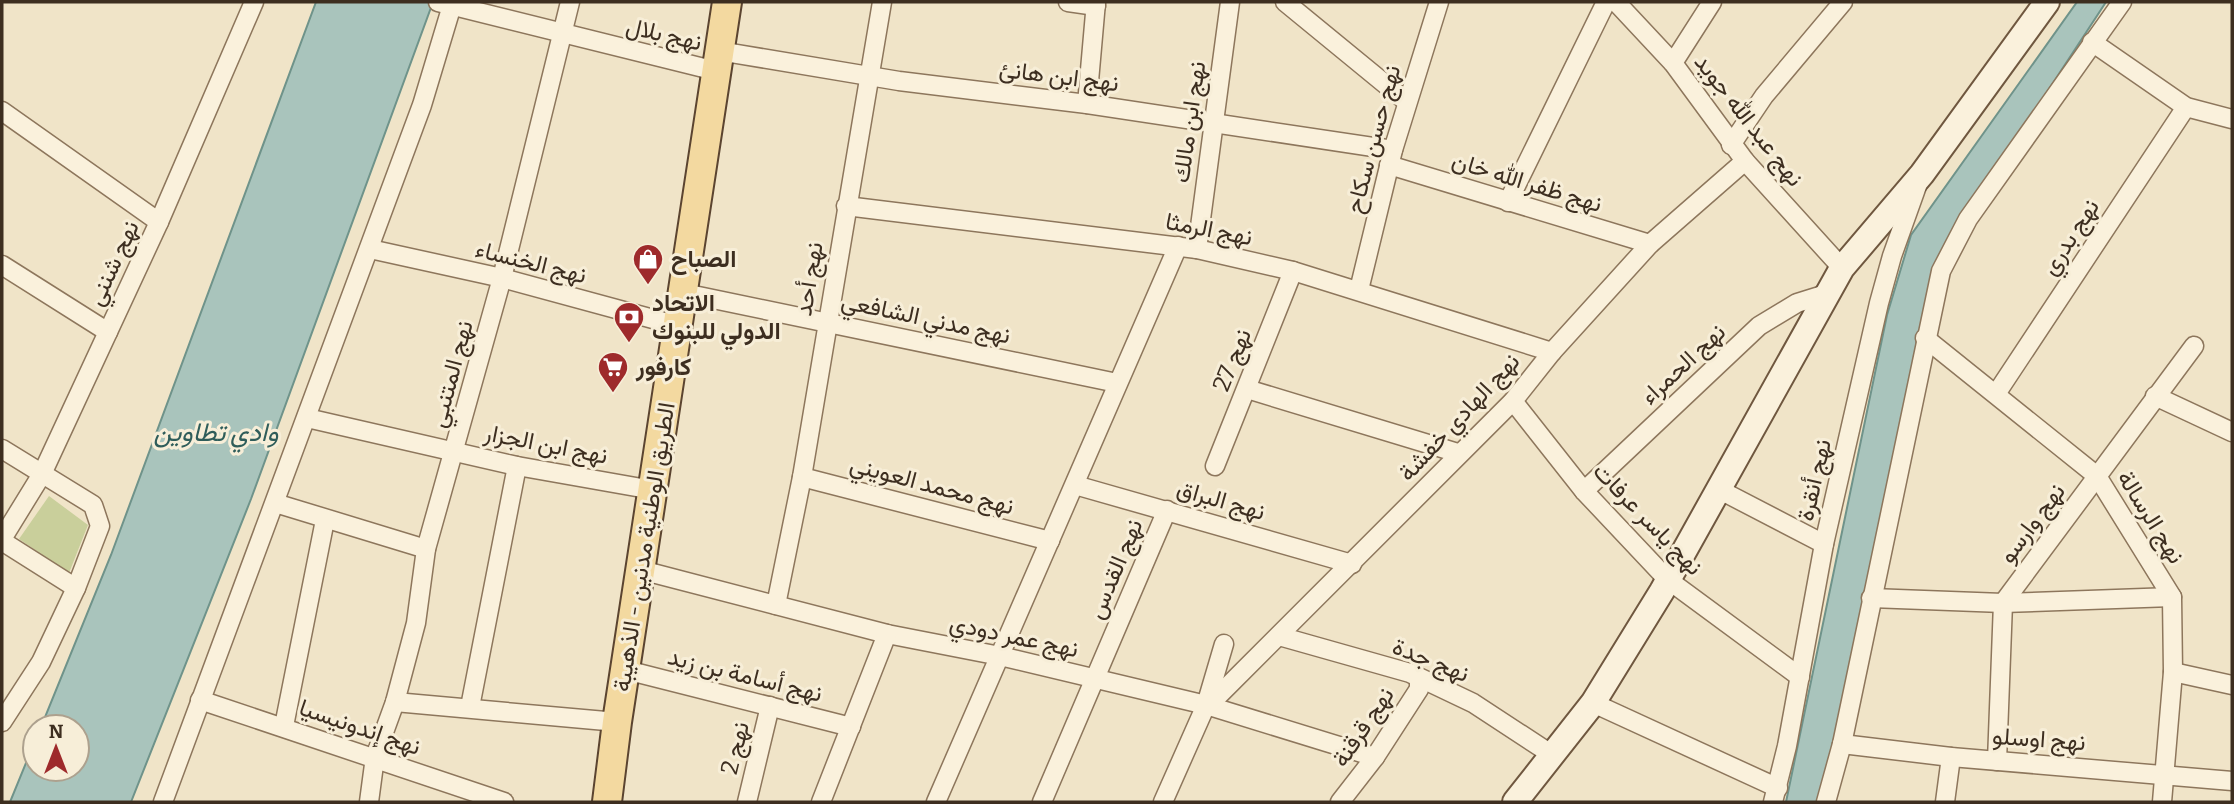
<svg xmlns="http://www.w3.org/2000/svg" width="2234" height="804" font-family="Bitter,Vazirmatn,serif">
<rect width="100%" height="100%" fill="#f0e4c8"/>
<polygon fill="#c9cf9b" points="49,496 88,525 69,573 19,539"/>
<g fill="#a9c4bc" stroke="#6f938a" stroke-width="2">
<polygon points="316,2 433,2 251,499 131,802 10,802 35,741 35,769 77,769 77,727 41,727 111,555"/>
<polygon points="2077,2 2106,2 1953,236 1821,802 1786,802 1887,315 1911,235"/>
</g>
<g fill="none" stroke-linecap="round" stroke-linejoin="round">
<g stroke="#8d765c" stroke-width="21">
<g id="minor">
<polyline points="438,2 716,71"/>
<polyline points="1068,2 1096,6"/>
<polyline points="1285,2 1407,102"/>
<polyline points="1616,2 1673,63 1745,161 1842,268"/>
<polyline points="2092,42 2186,107 2232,119"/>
<polyline points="719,51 899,81 1087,104 1393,150"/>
<polyline points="1673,63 1712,2"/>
<polyline points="1087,104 1096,2"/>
<polyline points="2,111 159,222"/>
<polyline points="1731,145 1764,96 1843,2"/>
<polyline points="1389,165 1650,244"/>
<polyline points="1508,202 1606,2"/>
<polyline points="846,206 1197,249 1293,271 1552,352"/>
<polyline points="370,249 502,278 679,326"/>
<polyline points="1197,249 1230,2"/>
<polyline points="2,265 108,332"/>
<polyline points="1359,290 1393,150 1439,2"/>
<polyline points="684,293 1117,383"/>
<polyline points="1925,338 2097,476 2172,597 2173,672 2162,802"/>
<polyline points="1247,389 1458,453"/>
<polyline points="1996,394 2186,107"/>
<polyline points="2155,396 2232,432"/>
<polyline points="1513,401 1584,491 1667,579 1800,677"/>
<polyline points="307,418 517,466 653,490"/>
<polyline points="2,449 93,505 100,526 76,588 41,662 2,722"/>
<polyline points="1215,466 1293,271"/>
<polyline points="802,477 1050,541"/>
<polyline points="1075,485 1352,564"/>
<polyline points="1720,490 1824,544"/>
<polyline points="1584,491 1759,326 1797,303 1829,293"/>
<polyline points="275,503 426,549"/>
<polyline points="2,539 42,474 159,222 254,2"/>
<polyline points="2,541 76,588"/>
<polyline points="641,570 887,634 1000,656 1206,705 1375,757"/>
<polyline points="1871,598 2003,603 2172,597"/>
<polyline points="776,605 802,477 882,2"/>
<polyline points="1279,636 1410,673 1473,703 1554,756"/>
<polyline points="626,670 851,727"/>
<polyline points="2173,672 2232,685"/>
<polyline points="200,700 504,802"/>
<polyline points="395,702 617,722"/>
<polyline points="1593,703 1778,788"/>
<polyline points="1208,706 1513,401 1552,352 1650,244 1745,161"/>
<polyline points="470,707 517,466"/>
<polyline points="284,726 325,520"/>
<polyline points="1842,744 1951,757 2232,781"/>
<polyline points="1997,761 2003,603 2194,346"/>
<polyline points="163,802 422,105 453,2"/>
<polyline points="369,802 375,757 395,702 416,623 426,549 502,278 570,2"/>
<polyline points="747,802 770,706"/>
<polyline points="821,802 887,634"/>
<polyline points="936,802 1178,246"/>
<polyline points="1042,802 1167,510"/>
<polyline points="1163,802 1206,705 1224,644"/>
<polyline points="1340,802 1375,757 1419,689 1419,678"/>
<polyline points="1773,802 1787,746 1824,544 1879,303 1892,256 1917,186"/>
<polyline points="1826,802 1842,744 1941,271 1968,219 2122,2"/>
<polyline points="1945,802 1951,757"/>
</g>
</g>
<g stroke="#6f573f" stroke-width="28">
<polyline id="secondary" points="1515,802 1593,703 1662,591 1842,268 1922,174 2047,2"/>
</g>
<g stroke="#5b4430" stroke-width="32">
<polyline id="primary" points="607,802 617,722 727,2"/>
</g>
<use href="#minor" stroke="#faf1dc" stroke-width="18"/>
<use href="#secondary" stroke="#faf1dc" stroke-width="24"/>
<use href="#primary" stroke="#f3d9a0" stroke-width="28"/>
</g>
<defs>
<g id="shop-pin" transform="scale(1.575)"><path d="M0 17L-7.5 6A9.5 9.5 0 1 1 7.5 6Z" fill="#9e2a2b" stroke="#f7eed8"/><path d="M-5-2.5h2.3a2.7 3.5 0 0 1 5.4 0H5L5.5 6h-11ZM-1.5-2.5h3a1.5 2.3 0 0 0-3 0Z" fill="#fff"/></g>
<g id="bank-pin" transform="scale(1.575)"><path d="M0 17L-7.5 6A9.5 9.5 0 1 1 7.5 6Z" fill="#9e2a2b" stroke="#f7eed8"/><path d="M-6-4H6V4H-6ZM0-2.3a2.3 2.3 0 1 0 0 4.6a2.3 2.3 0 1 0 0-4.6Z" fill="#fff"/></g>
<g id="supermarket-pin" transform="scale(1.575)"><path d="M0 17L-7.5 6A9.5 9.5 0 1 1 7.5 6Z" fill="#9e2a2b" stroke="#f7eed8"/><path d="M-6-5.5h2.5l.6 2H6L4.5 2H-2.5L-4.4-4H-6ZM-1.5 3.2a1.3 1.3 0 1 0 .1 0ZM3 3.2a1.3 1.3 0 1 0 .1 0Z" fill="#fff"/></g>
</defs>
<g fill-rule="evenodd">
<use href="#shop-pin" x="648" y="259"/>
<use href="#bank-pin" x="629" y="317"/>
<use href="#supermarket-pin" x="613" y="367"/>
</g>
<g text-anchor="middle" stroke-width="6" stroke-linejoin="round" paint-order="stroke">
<g font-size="24" fill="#3d2e20" stroke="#f7eed8">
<text transform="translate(664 34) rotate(13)" y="8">نهج بلال</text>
<text transform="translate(1059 76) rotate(7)" y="8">نهج ابن هانئ</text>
<text transform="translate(1749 120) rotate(52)" y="8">نهج عبد الله جويد</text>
<text transform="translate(1189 122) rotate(-82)" y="8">نهج ابن مالك</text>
<text transform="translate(1373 139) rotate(-75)" y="8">نهج حسن سكاح</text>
<text transform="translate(1527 182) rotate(17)" y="8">نهج ظفر الله خان</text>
<text transform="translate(1209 229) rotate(11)" y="8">نهج الرمثا</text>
<text transform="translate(2070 237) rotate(-57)" y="8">نهج بدري</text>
<text transform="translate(531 262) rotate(14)" y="8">نهج الخنساء</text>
<text transform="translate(113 263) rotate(-65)" y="8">نهج شنني</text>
<text transform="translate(809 279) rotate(-81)" y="8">نهج أحد</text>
<text transform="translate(926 318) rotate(12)" y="8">نهج مدني الشافعي</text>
<text transform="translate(1232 360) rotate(-68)" y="8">نهج 27</text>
<text transform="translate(1683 364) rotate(-43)" y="8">نهج الحمراء</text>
<text transform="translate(451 374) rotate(-75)" y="8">نهج المتنبي</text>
<text transform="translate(1459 417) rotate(-47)" y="8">نهج الهادي خفشة</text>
<text transform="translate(546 444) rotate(11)" y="8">نهج ابن الجزار</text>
<text transform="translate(1814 480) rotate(-77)" y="8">نهج أنقرة</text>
<text transform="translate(932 485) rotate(15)" y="8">نهج محمد العويني</text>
<text transform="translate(1221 500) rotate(16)" y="8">نهج البراق</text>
<text transform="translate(2151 517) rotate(58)" y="8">نهج الرسالة</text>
<text transform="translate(1648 519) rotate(46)" y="8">نهج ياسر عرفات</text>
<text transform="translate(2032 523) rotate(-53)" y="8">نهج وارسو</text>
<text transform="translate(644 547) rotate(-81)" y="8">الطريق الوطنية مدنين - الذهيبة</text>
<text transform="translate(1115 569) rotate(-67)" y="8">نهج القدس</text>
<text transform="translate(1014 636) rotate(12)" y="8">نهج عمر دودي</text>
<text transform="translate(1431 660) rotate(22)" y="8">نهج جدة</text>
<text transform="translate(745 675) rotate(14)" y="8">نهج أسامة بن زيد</text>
<text transform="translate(360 727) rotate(19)" y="8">نهج إندونيسيا</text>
<text transform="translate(1363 727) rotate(-56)" y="8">نهج قرقنة</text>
<text transform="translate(2039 739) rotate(4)" y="8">نهج اوسلو</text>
<text transform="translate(735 748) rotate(-76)" y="8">نهج 2</text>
</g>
<g font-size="24" font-weight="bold" fill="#3d2e20" stroke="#f7eed8" text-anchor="start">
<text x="671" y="267">الصباح</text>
<text x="652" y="311">الاتحاد<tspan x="652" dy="28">الدولي للبنوك</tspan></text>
<text x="636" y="375">كارفور</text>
</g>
<g font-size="26" font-style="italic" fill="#2f5d5a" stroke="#f7eed8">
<text x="216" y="441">وادي تطاوين</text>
</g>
</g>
<rect width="2234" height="804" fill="none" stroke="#3d2e20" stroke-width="7"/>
<g transform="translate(56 748)"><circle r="33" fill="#f7eed8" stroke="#ada18e" stroke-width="2"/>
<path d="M0-5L12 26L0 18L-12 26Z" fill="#9e2a2b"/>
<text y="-10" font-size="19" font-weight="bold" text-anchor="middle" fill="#3d2e20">N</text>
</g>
</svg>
